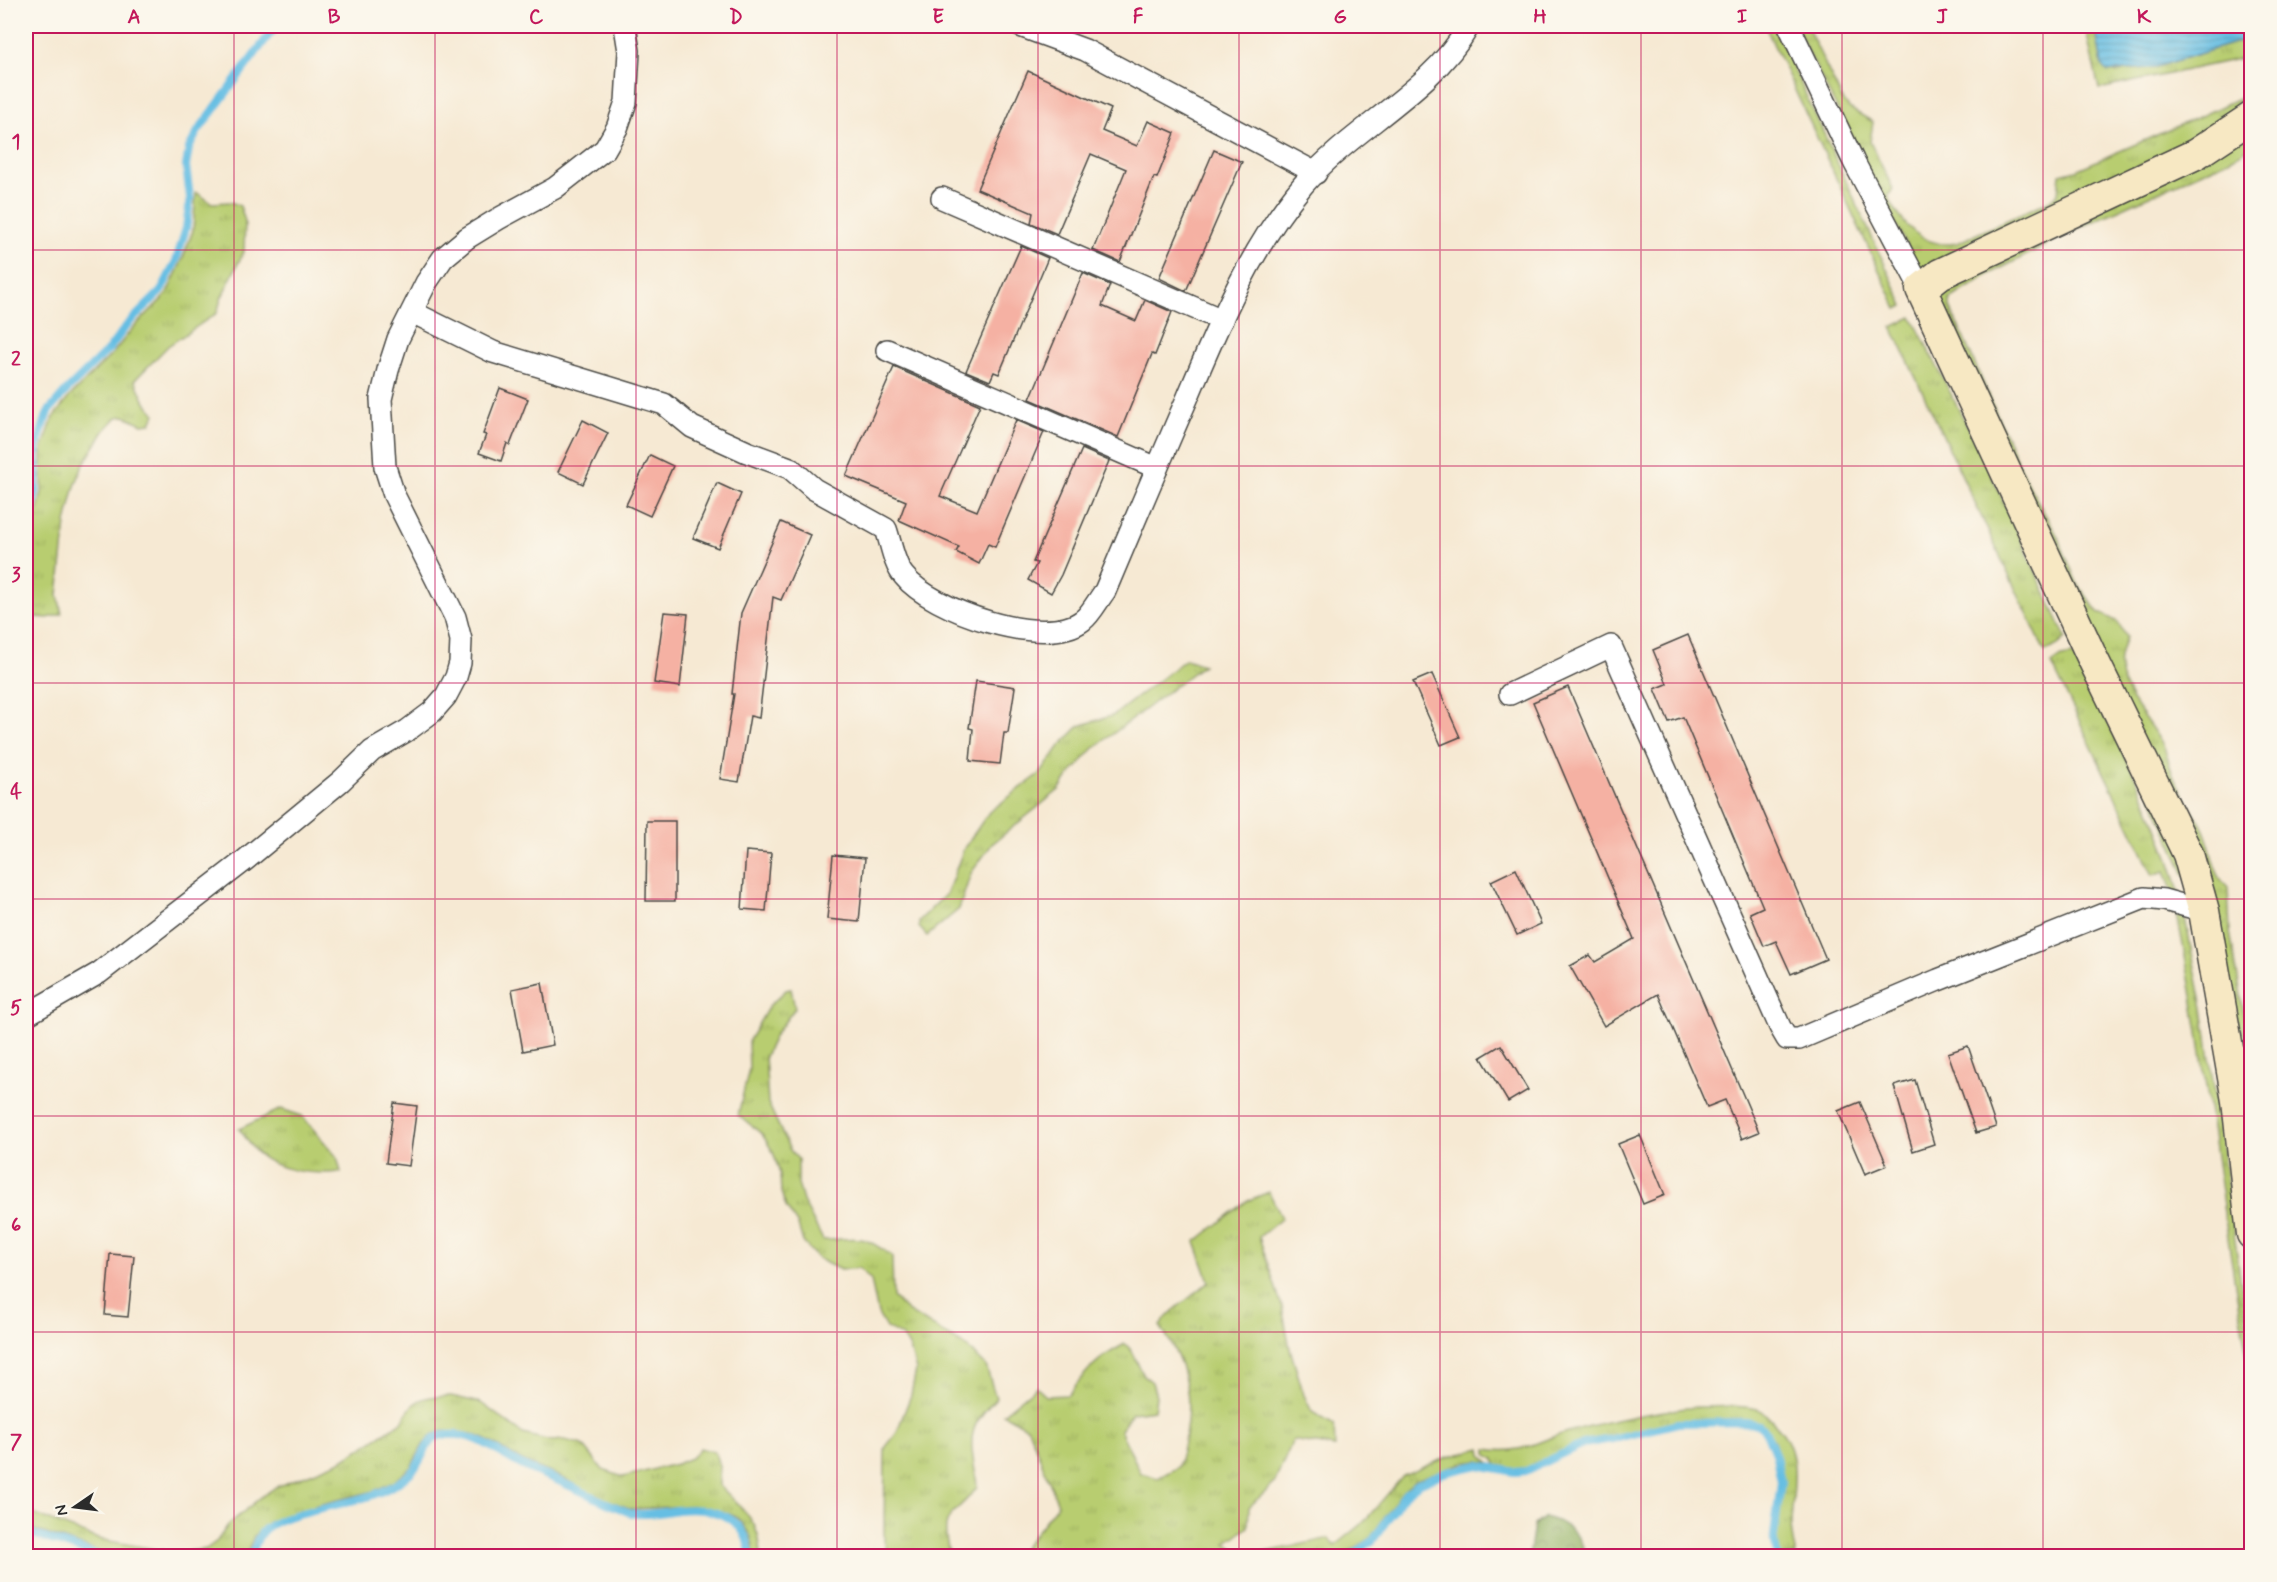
<svg xmlns="http://www.w3.org/2000/svg" width="2277" height="1582" font-family="Mynerve,sans-serif">
<defs>
<pattern id="grass-tufts" width="24" height="20" patternUnits="userSpaceOnUse" patternTransform="scale(1.5)"><rect width="24" height="20" fill="#b8cd70"/><path d="M3 7l-1-3M5 7V3M7 7l1-3M15 17l-1-3M17 17v-4M19 17l1-3" fill="none" stroke="#9eb061"/></pattern>
<pattern id="forest-crowns" width="20" height="18" patternUnits="userSpaceOnUse" patternTransform="scale(1.5)"><rect width="20" height="18" fill="#92b062"/><path d="M2 6a3 3 0 1 1 6 0M12 15a3 3 0 1 1 6 0" fill="none" stroke="#778f51"/></pattern>
<pattern id="water-rules" width="6" height="5" patternUnits="userSpaceOnUse" patternTransform="scale(1.5)"><rect width="6" height="5" fill="#65bee3"/><path d="M0 2.5h6" fill="none" stroke="#539bb8"/></pattern>
</defs>
<rect width="100%" height="100%" fill="#fbf7ec"/>
<filter id="ink" filterUnits="userSpaceOnUse"><feTurbulence type="fractalNoise" baseFrequency=".0167" numOctaves="2"/><feDisplacementMap in="SourceGraphic" scale="12" xChannelSelector="R" yChannelSelector="G"/><feConvolveMatrix kernelMatrix="1 2 1 2 8 2 1 2 1" color-interpolation-filters="sRGB"/></filter>
<filter id="wash" filterUnits="userSpaceOnUse"><feTurbulence type="fractalNoise" baseFrequency=".008" numOctaves="4" result="noise"/><feDisplacementMap in="SourceGraphic" scale="24" xChannelSelector="R" yChannelSelector="G"/><feGaussianBlur stdDeviation="1.35" result="paint"/><feColorMatrix in="noise" values="0 0 0 0 0 0 0 0 0 0 0 0 0 0 0 0 0 1.4 0 .05"/><feComposite in="paint" operator="in"/></filter>
<g filter="url(#wash)">
<rect width="100%" height="100%" fill="#f6e9d3"/>
<g fill="url(#grass-tufts)" stroke="#727c4e" stroke-width="1.5">
<polygon points="1765,26 1774,26 1904,306 1897,309"/>
<path d="M1795,26h12l34,71 8,11 24,14 -3,20 23,47 -5,7c13,28 35,53 69,47l92,-42 9,-8 2,-19 16,-4 127,-55 36,-17 12,-8v21l-326,160 -7,-3z"/>
<polygon points="2085,26 2095,26 2102,65 2117,73 2131,68 2156,67 2251,38 2251,68 2248,57 2099,89"/>
<path d="M2251,126v20l-20,13 -150,68 -95,49 -36,23v8l75,172 32,56 20,48 21,29 20,10 8,15c-3,10 -8,20 -6,31 4,32 31,53 44,80 5,11 6,23 12,34 8,15 18,29 26,44 12,23 7,42 26,62l2,44 19,111 -14,7 -18,-100 -281,-660z"/>
<polygon points="196,192 212,203 231,202 240,206 245,221 244,251 221,299 217,313 168,346 135,380 144,400 155,414 151,423 142,424 125,416 117,417 104,431 83,465 74,489 66,523 58,595 62,614 48,618 26,616 26,553 31,538 42,492 42,449 54,416 70,396 113,353 132,329 166,295 181,263 193,230"/>
<polygon points="1912,317 1984,459 2066,638 2058,645 2045,652 1892,327"/>
<path d="M2073,655c39,77 84,154 106,238l-7,-2 -7,-20 -12,4 -101,-211 10,-7z"/>
<polygon points="1186,659 1203,665 1093,749 1068,777 1059,790 992,844 971,873 959,909 927,936 919,927 919,921 947,893 964,848 989,812 1041,773 1060,746 1079,726 1114,715"/>
<path d="M2177,915l8,3 18,90 41,298 7,38v31c-30,-153 -43,-308 -74,-460z"/>
<path d="M791,989l4,19 -20,27 -10,21 3,47 22,47 8,9v25l5,17 20,39c37,-1 36,-8 69,16l1,41 14,14 60,36 19,19 10,32c-8,9 -18,19 -22,31 -6,17 2,40 3,58 -22,31 -40,23 -27,68l2,1h-63l-5,-15 1,-93 11,-14 15,-39 5,-25 -6,-22 -8,-12 -16,-8 -8,-14 -7,-34 -12,-12 -18,2 -13,-6 -12,-7 -13,-15 -5,-17 -12,-18 -5,-15 -1,-18 -7,-22 -11,-18 -24,-19 11,-46 -1,-27 21,-36 17,-16z"/>
<path d="M281,1109l21,7 35,41 4,15c-28,3 -64,0 -85,-20 -6,-7 -11,-16 -17,-23z"/>
<path d="M1269,1192l13,26 -23,19 23,70 8,42 14,46 8,17 22,13 1,22 -42,-7 -19,44 -25,23 -1,20 -22,16 18,13h-227l41,-52 -30,-76 -25,-14 33,-27 10,9 22,-1c19,-25 28,-36 57,-51 15,11 9,26 27,38l4,14 -2,14 -22,3 -12,17 21,43 17,5 20,-11c15,-54 16,-93 -18,-141 12,-19 34,-29 49,-45l-14,-39 52,-41z"/>
<path d="M451,1396l30,7 42,31 28,7 14,-1 18,5 20,25 20,7 53,-13 15,-6 9,-10 15,4 4,14v19c23,24 41,34 42,71h-7l-1,-11 -3,-10 -9,-14 -7,-5 -13,-5 -30,-5 -59,3 -41,-15 -28,-16 -39,-16 -39,-23 -13,-5 -29,-3 -10,3 -10,11 -12,22 -18,15 -19,9 -57,14 -48,17 -15,14 -8,20h-134l-86,-29v-16l72,28 79,14 29,-4 11,-8 11,-16 33,-28 15,-10 65,-26 61,-39c12,-26 22,-25 49,-26z"/>
<path d="M1697,1407c16,0 51,-3 65,4 4,3 9,9 13,13 29,28 17,65 16,100 0,11 3,22 5,32h-16l-4,-21 8,-53 -10,-41 -13,-18 -15,-4 -68,1 -67,16 -29,5 -44,23 -12,4 -11,1 -19,-4 -2,-6 -7,-5v-5c34,7 53,-10 84,-18 41,-11 84,-20 126,-24z"/>
<polygon points="1481,1448 1482,1455 1490,1463 1478,1461 1462,1463 1416,1480 1402,1492 1371,1537 1343,1556 1248,1556 1330,1538 1335,1546 1362,1524 1403,1476 1445,1458"/>
</g>
<path fill="url(#forest-crowns)" stroke="#5e6e46" stroke-width="1.5" d="M1544,1517c22,5 37,16 42,39h-57l5,-31z"/>
<polygon fill="url(#water-rules)" stroke="#487487" stroke-width="1.5" points="2095,26 2251,26 2251,38 2156,67 2108,72 2102,65"/>
<g fill="none" stroke-linecap="round" stroke-linejoin="round">
<g stroke="#65bee3" stroke-width="8">
<polyline points="26,535 36,491 36,448 48,412 66,391 109,349 127,325 161,291 176,261 186,228 190,198 186,166 189,148 198,131 269,35 278,26"/>
<polyline points="26,1532 100,1556"/>
<path d="M250,1556c5,-7 6,-17 12,-24 23,-25 99,-25 132,-47 7,-4 16,-11 21,-17 9,-11 12,-32 29,-33 34,-3 51,17 79,31 12,6 25,10 38,16 18,8 35,17 53,24 6,2 12,6 17,7 14,3 32,-1 46,-3 35,-4 71,6 73,46"/>
<polyline points="1351,1556 1373,1540 1405,1494 1418,1484 1443,1473 1478,1465 1515,1472 1526,1471 1583,1444 1612,1439 1678,1423 1746,1422 1759,1425 1766,1432 1776,1456 1781,1482 1774,1535 1777,1556"/>
</g>
</g>
<g id="blocks">
<g fill="#f5b1a3">
<polygon points="1028,71 1111,109 1102,131 1137,146 1148,121 1175,133 1157,178 1154,177 1120,262 1093,250 1126,169 1091,154 1057,234 1031,223 1033,213 977,189"/>
<polygon points="1214,150 1242,162 1186,291 1159,278"/>
<polygon points="1021,246 1048,258 999,374 994,372 990,381 966,371"/>
<polygon points="1083,273 1110,285 1102,306 1136,321 1145,300 1172,312 1155,355 1152,354 1118,437 1030,399"/>
<polygon points="894,367 980,405 940,496 977,511 1016,420 1044,432 995,547 988,544 979,564 956,552 959,547 899,520 906,501 846,476"/>
<polygon points="500,388 528,399 510,445 507,443 501,461 479,453 486,435 483,434"/>
<polygon points="583,420 608,433 583,484 558,472"/>
<polygon points="1082,449 1109,461 1061,575 1051,593 1028,580 1037,563 1033,562"/>
<polygon points="650,455 673,466 650,516 626,505"/>
<polygon points="717,483 741,494 718,548 693,538"/>
<polygon points="781,522 810,535 781,600 773,597 759,718 750,716 739,782 720,779 734,694 732,694 741,613"/>
<polygon points="664,612 688,614 680,687 654,683"/>
<polygon points="1688,635 1826,959 1791,974 1776,941 1764,946 1750,913 1763,907 1683,717 1669,722 1655,689 1667,684 1653,650"/>
<polygon points="1432,674 1460,737 1441,745 1413,682"/>
<polygon points="976,681 1015,687 1008,733 1004,733 1000,764 970,761 973,729 969,728"/>
<polygon points="1568,687 1759,1132 1742,1139 1725,1100 1707,1107 1658,994 1604,1026 1570,966 1590,955 1595,962 1634,939 1533,702"/>
<polygon points="647,821 675,821 675,901 646,901"/>
<polygon points="746,851 771,853 766,911 742,909"/>
<polygon points="833,855 865,858 859,922 827,919"/>
<polygon points="1516,869 1541,924 1517,935 1491,881"/>
<polygon points="542,983 553,1045 523,1051 512,989"/>
<polygon points="1501,1045 1528,1090 1508,1102 1481,1057"/>
<polygon points="1968,1046 1996,1127 1976,1133 1948,1053"/>
<polygon points="1915,1080 1934,1144 1913,1151 1894,1086"/>
<polygon points="1860,1102 1887,1165 1865,1174 1838,1111"/>
<polygon points="394,1103 417,1106 409,1166 386,1163"/>
<polygon points="1640,1135 1665,1195 1643,1204 1618,1144"/>
<polygon points="110,1254 134,1256 128,1317 105,1315"/>
</g>
</g>
</g>
<g filter="url(#ink)">
<use href="#blocks" fill-opacity="0" stroke="#494844" stroke-width="1.5"/>
<g fill="none" stroke-linecap="round" stroke-linejoin="round">
<g stroke="#494844" stroke-width="24">
<g id="street">
<polyline points="1020,26 1085,50 1316,173"/>
<polyline points="1789,26 1854,162 1921,289"/>
<polyline points="942,198 1222,320"/>
<path d="M412,312l81,40 171,52 28,23 55,25 43,16 24,21 72,40c5,14 8,36 18,47 27,34 141,74 179,44 8,-6 15,-20 22,-29 27,-64 54,-128 82,-192 31,-74 64,-152 116,-214 50,-58 127,-92 166,-159"/>
<polyline points="887,350 1157,468"/>
<polyline points="1510,694 1611,646 1780,1027 1787,1039 1799,1039 1938,980 2144,898 2164,900 2204,911"/>
<polyline points="26,1015 99,973 244,861 341,781 372,751 408,730 432,712 446,696 456,677 460,663 461,640 455,617 394,495 385,467 381,399 388,370 398,339 426,283 443,258 467,238 498,219 555,188 605,149 617,128 626,102 629,51 625,26"/>
</g>
</g>
<g stroke="#494844" stroke-width="33">
<polyline id="secondary" points="2252,117 2196,154 1940,274 1921,289 2091,655 2188,854 2204,911 2229,1054 2237,1101 2252,1234"/>
</g>
<use href="#street" stroke="#fff" stroke-width="21"/>
<use href="#secondary" stroke="#f7e8c3" stroke-width="30"/>
</g>
</g>
<path fill="none" stroke="#c2185b" stroke-width="1.5" stroke-opacity="0.55" d="M234,26v1530M435,26v1530M636,26v1530M837,26v1530M1038,26v1530M1239,26v1530M1440,26v1530M1641,26v1530M1842,26v1530M2043,26v1530M26,250h2226M26,466h2226M26,683h2226M26,899h2226M26,1116h2226M26,1332h2226"/>
<rect width="2277" height="1582" fill="none" stroke="#fbf7ec" stroke-width="66"/>
<g transform="translate(75 1507) rotate(256)" stroke="#fbf7ec" stroke-width="4.5" paint-order="stroke">
<path d="M0-4.5L10 22L0 15L-10 22Z" fill="#2b2b2b"/>
<text y="-9" font-size="16" font-weight="bold" text-anchor="middle" fill="#2b2b2b">N</text>
</g>
<rect x="33" y="33" width="2211" height="1516" fill="none" stroke="#c2185b" stroke-width="2"/>
<g font-size="20" text-anchor="middle" font-weight="bold" fill="#c2185b">
<text x="134" y="23">A</text>
<text x="334" y="23">B</text>
<text x="536" y="23">C</text>
<text x="736" y="23">D</text>
<text x="938" y="23">E</text>
<text x="1138" y="23">F</text>
<text x="1340" y="23">G</text>
<text x="1540" y="23">H</text>
<text x="1742" y="23">I</text>
<text x="1942" y="23">J</text>
<text x="2144" y="23">K</text>
<text x="16" y="148">1</text>
<text x="16" y="365">2</text>
<text x="16" y="581">3</text>
<text x="16" y="798">4</text>
<text x="16" y="1014">5</text>
<text x="16" y="1231">6</text>
<text x="16" y="1448">7</text>
</g>
</svg>
